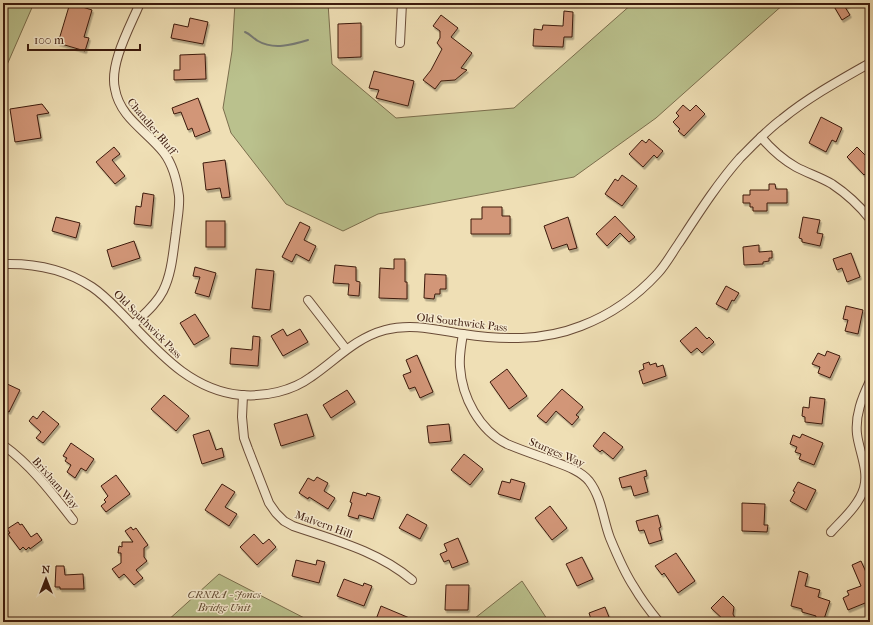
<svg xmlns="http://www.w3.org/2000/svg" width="873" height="625" font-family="'IM FELL French Canon',serif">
<defs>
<filter id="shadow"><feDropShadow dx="1.5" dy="2.5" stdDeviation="0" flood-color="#0004"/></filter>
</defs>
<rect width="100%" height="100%" fill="#efdfb5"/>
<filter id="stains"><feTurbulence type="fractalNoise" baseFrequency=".005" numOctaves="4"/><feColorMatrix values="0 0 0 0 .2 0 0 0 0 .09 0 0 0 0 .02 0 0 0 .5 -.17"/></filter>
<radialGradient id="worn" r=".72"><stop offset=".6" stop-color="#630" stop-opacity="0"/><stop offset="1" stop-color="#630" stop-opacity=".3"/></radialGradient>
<g fill="#bac18d" stroke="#7b6e4d">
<polygon points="3,3 34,3 3,74"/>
<polygon points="235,3 328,3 332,64 396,118 514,108 633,3 785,3 656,118 574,177 378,214 343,231 286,204 231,133 223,108 232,51"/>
<polygon points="219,574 312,622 166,622"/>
<polygon points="522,581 549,622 470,622"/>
</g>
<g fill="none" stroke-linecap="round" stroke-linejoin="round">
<path stroke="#777a74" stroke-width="2" d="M245,32c5,2 8,6 13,9 15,9 34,4 50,-1"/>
</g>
<g fill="#d29678" stroke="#3c1a0d" filter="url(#shadow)">
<polygon points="70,3 92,10 84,37 89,38 85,51 58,43"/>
<polygon points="832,3 853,3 845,7 850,15 842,20"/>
<polygon points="564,11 573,12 572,37 564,37 563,47 533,46 534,29 542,30 543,25 563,26"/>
<polygon points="441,15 458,28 451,37 472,53 461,68 467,70 455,80 441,81 435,89 423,80 431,70 442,49 437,43 440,38 440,31 433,26"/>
<polygon points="190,18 208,22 203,44 171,38 174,24 188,27"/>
<polygon points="361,23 361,57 338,58 338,24"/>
<polygon points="205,54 206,79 174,80 174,70 180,70 180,55"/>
<polygon points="374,71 414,81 408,106 376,98 379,90 369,88"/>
<polygon points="198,98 210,131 195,137 192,128 188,130 181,112 174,114 172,108"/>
<polygon points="42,104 49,113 37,115 41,138 15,142 10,109"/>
<polygon points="683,105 690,111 696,105 705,114 684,136 678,131 680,129 673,122 679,116 676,113"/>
<polygon points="821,117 842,128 836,142 832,140 826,152 809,143"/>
<polygon points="649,139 663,151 657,158 654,155 643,167 629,154 642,140 646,143"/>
<polygon points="114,147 120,154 112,160 125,176 115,184 96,162"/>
<polygon points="857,147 870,160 870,169 864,175 847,157"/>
<polygon points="225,160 230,197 222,198 220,188 206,190 203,163"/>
<polygon points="622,175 637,186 622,206 605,194 615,179 618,181"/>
<polygon points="769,184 775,184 776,189 787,189 787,203 767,203 767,211 753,211 753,207 750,207 750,203 743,203 743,195 750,195 750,190 769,190"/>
<polygon points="143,193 154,195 151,226 134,224 136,206 141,207"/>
<polygon points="482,207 502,207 502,216 510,216 510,234 471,234 471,219 482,219"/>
<polygon points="615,216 635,237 629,242 620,233 607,246 596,234"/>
<polygon points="56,217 80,223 76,238 52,231"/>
<polygon points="568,217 577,248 569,250 567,244 552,249 544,226"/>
<polygon points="803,217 820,220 817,233 823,234 820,246 802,242 802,239 799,238"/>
<rect x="206" y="221" width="19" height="26"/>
<polygon points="300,222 310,227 304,240 316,246 309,261 296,254 292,262 282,257"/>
<polygon points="134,241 140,258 112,267 107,250"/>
<polygon points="759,245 759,252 772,251 772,258 769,258 769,261 763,262 763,264 744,265 743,247"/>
<polygon points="851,253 860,277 847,282 842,268 837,270 833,259"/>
<polygon points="394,259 405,259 405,282 407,282 407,299 379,298 380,268 394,269"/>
<polygon points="335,265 356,267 356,281 360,282 359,296 348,295 349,284 333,283"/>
<polygon points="195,267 216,273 209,297 195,293 200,277 193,276"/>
<polygon points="256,269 274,271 270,310 252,308"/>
<polygon points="425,274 446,275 446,289 440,289 440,294 435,294 434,299 424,298"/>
<polygon points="726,286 739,293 734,301 732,300 727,310 716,304"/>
<polygon points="846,306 863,310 858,334 845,331 848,320 843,319"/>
<polygon points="195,314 209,336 194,345 180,323"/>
<polygon points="696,327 707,339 709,337 714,342 702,353 697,348 691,353 680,341"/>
<polygon points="283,329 287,336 300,329 308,342 283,356 271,336"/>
<polygon points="253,336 260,337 258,366 230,364 231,348 252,350"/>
<polygon points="827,351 840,356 830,378 818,373 820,367 812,364 818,353 825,356"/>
<polygon points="417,355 433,392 420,398 415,387 409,389 403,375 411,372 406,360"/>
<polygon points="649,362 650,365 656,363 657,367 663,365 666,376 643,384 639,371 644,369 643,364"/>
<polygon points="507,369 527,396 509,409 490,382"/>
<polygon points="3,382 20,390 9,412 3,409"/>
<polygon points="562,389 583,407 576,415 579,417 572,425 556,411 546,423 537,416"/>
<polygon points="347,390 355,402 331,418 323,405"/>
<polygon points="164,395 189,416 176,431 151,409"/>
<polygon points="810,397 825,399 822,424 805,422 805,417 802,416 803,407 809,408"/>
<polygon points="43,411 59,424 43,443 36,438 41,432 29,421 33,416 37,419"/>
<polygon points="307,414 314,436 281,446 274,424"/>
<polygon points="449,424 451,441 429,443 427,426"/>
<polygon points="209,430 216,450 222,448 224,457 202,464 193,435"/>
<polygon points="604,432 623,447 613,459 602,450 600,452 593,446"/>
<polygon points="802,434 823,443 814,465 799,459 801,454 795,452 797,447 790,444 793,435 800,438"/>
<polygon points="71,443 94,459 86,471 81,468 75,478 67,472 71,465 65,461 67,458 63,456"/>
<polygon points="464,454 483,469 470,485 451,470"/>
<polygon points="646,470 647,476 644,477 648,492 634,496 631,486 622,488 619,478"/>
<polygon points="116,475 130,494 106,512 101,506 106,502 104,500 108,496 101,486"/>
<polygon points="317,477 328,483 324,491 335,498 328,509 309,497 308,499 299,493 308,478 314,481"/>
<polygon points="511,479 525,483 520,500 498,494 502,481 510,483"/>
<polygon points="798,482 816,490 806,510 790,501 795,492 793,491"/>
<polygon points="222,484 235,492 225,507 237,514 229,526 205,510"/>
<polygon points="353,492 366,496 367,493 380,497 373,519 359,515 358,519 348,516 352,503 350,502"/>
<polygon points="742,503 765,504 764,525 768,525 767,532 742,531"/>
<polygon points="550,506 567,528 552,540 535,518"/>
<polygon points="407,514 427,525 420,539 399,528"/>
<polygon points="658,515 661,527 659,528 662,540 649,544 644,530 639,531 636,521"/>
<polygon points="18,522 20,525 22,524 31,537 37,533 42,540 30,549 29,547 26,550 23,547 20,550 8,534 10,533 7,529"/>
<polygon points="131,527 133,530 136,528 148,545 144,548 144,557 147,561 136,570 143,578 134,585 124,574 119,578 112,569 121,563 121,553 118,553 119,546 122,547 122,542 133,542 125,531"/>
<polygon points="254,534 263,544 269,539 276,547 257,565 240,547"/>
<polygon points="458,538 468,562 452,568 449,560 444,562 440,554 447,551 444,544"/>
<polygon points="676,553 695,581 678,593 664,573 662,575 655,566"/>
<polygon points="582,557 593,579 577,586 566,564"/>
<polygon points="296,560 316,565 317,560 325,562 319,583 292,576"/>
<polygon points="861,561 870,581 870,601 848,610 843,598 849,595 847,591 861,586 852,565"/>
<polygon points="56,566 64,566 65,575 83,574 84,589 60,589 60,587 55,587"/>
<polygon points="799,571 808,574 805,586 820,590 818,597 830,601 823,622 815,622 816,616 802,612 802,609 791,606"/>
<polygon points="344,579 363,586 364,583 372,586 364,606 337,596"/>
<polygon points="446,585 469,585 468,610 445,610"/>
<polygon points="723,596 734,607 733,614 737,622 726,622 711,608"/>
<polygon points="381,606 419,622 375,622"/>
<polygon points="605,607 611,622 592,622 589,613"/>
</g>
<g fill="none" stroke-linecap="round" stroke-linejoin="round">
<g stroke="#694b37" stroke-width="10">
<g id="minor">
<polyline points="400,43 402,3"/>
<path d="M761,137c10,12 21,22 35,30 11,6 24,10 36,17 15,10 27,21 38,35"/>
<path d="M3,264c32,-1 62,5 89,23 12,8 21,18 31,28 34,35 66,75 118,80 24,2 51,-4 70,-18 25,-17 44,-39 74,-47 27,-7 52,0 78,4 40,6 80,7 118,-8 29,-11 56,-30 77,-53 8,-9 14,-20 21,-30 19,-29 38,-59 61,-85 13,-13 27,-28 42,-39 27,-22 58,-39 88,-56"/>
<polyline points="308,300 346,349"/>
<path d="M133,325c10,-10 23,-20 30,-34 9,-18 10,-39 13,-59 1,-12 4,-24 3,-36 -2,-15 -6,-31 -15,-43 -17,-22 -44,-35 -49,-64 -6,-25 15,-62 25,-86"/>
<path d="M463,334c-2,11 -4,22 -3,33 2,30 19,63 47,77 14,6 29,11 43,16 13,5 30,10 39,21 13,17 14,39 21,57 7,17 14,34 24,49 7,12 16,24 25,35"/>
<path d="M243,395l-1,22 2,21 4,11 21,54 7,10 8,8 9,5c41,14 85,25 119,54"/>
<path d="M3,445c28,20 49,48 70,75"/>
<path d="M831,532c12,-13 28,-27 33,-44 5,-18 -5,-37 -7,-54 -2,-19 5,-36 13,-53"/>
</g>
</g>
<use href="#minor" stroke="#f5eacf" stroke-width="8"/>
</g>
<g text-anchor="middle" stroke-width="3" stroke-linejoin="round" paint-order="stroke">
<g font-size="11" fill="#3c1a0d" stroke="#f5eacf">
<text transform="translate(152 126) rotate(50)" y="4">Chandler Bluff</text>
<text transform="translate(462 322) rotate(7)" y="4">Old Southwick Pass</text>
<text transform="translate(148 324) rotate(45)" y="4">Old Southwick Pass</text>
<text transform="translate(557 452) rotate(23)" y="4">Sturges Way</text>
<text transform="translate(56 483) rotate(49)" y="4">Brixham Way</text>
<text transform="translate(324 524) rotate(20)" y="4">Malvern Hill</text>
</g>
<g font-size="11" font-style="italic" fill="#624c33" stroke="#f5eacf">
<text x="224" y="598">CRNRA - Jones<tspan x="224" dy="13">Bridge Unit</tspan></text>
</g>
</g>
<rect width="873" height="625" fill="none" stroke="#efdfb5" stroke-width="16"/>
<rect x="4" y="4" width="865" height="617" fill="none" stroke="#3c1a0d" stroke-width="2"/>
<rect x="8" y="8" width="857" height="609" fill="none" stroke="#3c1a0d"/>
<g transform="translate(46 579)" stroke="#f5eacf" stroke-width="3" paint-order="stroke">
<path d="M0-3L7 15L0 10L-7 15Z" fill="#3c1a0d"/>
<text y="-6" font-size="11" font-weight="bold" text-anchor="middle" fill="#3c1a0d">N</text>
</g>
<path d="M28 44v6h112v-6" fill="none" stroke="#3c1a0d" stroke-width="2"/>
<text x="34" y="44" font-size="12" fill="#3c1a0d" stroke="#f5eacf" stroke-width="3" paint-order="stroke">100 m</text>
<rect width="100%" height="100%" filter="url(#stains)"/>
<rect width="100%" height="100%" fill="url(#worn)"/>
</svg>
